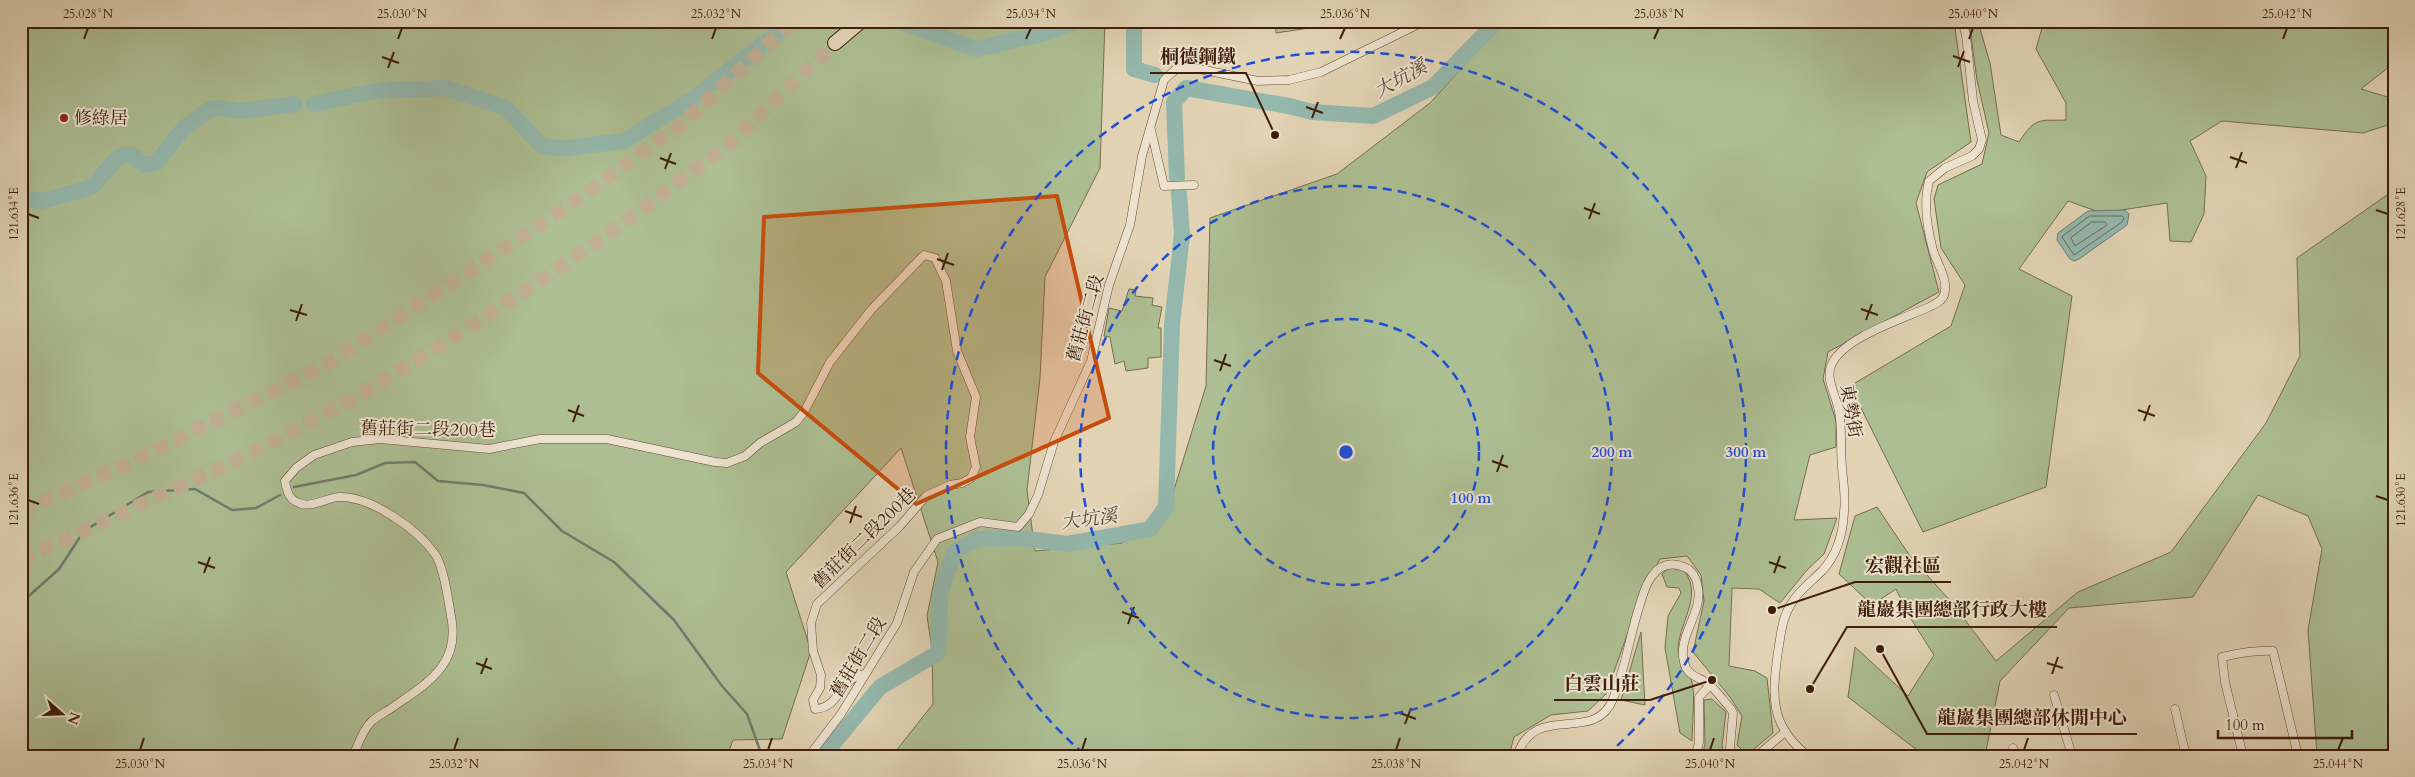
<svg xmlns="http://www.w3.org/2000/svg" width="2415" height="777" font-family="Cardo,'Noto Serif TC',serif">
<rect width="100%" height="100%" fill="#e1d3b4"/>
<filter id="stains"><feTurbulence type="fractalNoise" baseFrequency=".004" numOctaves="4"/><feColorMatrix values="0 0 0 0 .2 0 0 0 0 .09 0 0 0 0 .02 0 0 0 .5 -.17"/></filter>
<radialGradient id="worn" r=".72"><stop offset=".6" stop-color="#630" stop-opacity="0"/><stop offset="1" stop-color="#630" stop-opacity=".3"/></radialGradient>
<g fill="#acbe92" stroke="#766e4e">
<polygon points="21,21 1105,21 1100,168 1045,277 1040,378 1027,490 1035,551 1122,543 1168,509 1206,386 1210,218 1337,174 1430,103 1482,46 1498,21 1954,21 1971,142 1927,172 1916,203 1939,292 1828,352 1823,379 1836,421 1836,447 1810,455 1794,520 1837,518 1824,554 1807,570 1780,603 1759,589 1732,588 1729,666 1755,671 1767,678 1773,733 1747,755 1737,745 1742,716 1730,697 1693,652 1704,601 1701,575 1687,556 1660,559 1641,596 1606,694 1588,711 1551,715 1514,737 1509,756 892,756 933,704 932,649 927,616 938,562 901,448 786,572 811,651 782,739 733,740 727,756 21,756"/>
<polygon points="1275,21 1330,21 1329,25 1276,33"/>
<path d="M1969,21l10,4 11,38 11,72 18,7c17,-26 20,-21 47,-22v-17l-30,-54 8,-28h350v42l-33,26 33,10v24l-31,10 -141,-12 -32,20 16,35 -2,38 -13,28 -21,-1 -3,-38 -65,10 -34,-12 -49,68 53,27 -26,191 -123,45 -73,-146 101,-60 14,-41 -24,-37 -7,-49 4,-14 44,-21 7,-31 -12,-53z"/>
<polygon points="2394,190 2394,756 2317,756 2308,630 2322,549 2308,516 2258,495 2193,597 2069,608 2000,681 1985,756 1916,756 1917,750 1848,697 1855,647 1908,696 1934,655 1911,619 1896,589 1872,605 1839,574 1855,516 1877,507 1910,556 1953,604 1996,661 2078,592 2171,552 2266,423 2300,356 2297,258"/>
<polygon points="1129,289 1136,290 1135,296 1153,298 1152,305 1162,307 1158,328 1161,328 1161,357 1148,358 1148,368 1126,371 1124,361 1115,364 1110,337 1104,336 1109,308 1122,311"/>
<path d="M1681,567c24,25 0,52 -3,80 -1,9 10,23 13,32 5,11 1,48 1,62l-12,-8 -15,-85 3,-32 13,-23 -2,-5 -12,-1 -5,-13 7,-6z"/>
<polygon points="1641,632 1645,705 1621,700"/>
<polygon points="1712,699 1726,712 1722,746 1725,756 1702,756 1705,744 1704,700"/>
</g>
<polygon fill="#94b8ad" stroke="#727a6c" points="2125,210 2129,214 2127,225 2079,259 2074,261 2070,259 2057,240 2058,233 2088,211"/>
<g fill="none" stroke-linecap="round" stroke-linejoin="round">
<g stroke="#6a6a5c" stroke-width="1">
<polygon points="2090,216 2122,216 2124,218 2122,222 2074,255 2062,237"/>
<polygon points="2092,222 2105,222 2107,225 2075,246 2071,238"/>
</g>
<g stroke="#727a6c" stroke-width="2.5">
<polyline points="294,487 356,475 385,463 415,462 438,481 483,485 524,493 562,531 614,562 674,620 722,686 747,714 762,756"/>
<polyline points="21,603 59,569 84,531 148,492 195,489 232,510 256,508 280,495"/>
</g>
<g stroke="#94b8ad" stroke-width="16">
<polyline points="898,21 976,49 1042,34 1078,21"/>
<polyline points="1134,21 1134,69 1155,75"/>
<polyline points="314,104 375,91 446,88 506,108 542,146 559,148"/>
<polyline points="568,148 624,141 691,100 793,21"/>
<polyline points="1177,178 1174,102 1186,88 1289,106 1312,112 1373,116 1433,87 1497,21"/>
<polyline points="21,198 42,201 86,189 94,185 117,158 124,155 131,155 145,165 156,163 184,128 210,109 218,108 241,111 295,104"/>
<polyline points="823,756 880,687 938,653 940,594 954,552 978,539 1019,538 1067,544 1124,534 1150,529 1166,507 1172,324 1182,235 1179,193"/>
</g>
<g stroke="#c1af92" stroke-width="14" stroke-dasharray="14 7" stroke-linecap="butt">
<polyline points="21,511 130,463 329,363 561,211 683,123 793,21"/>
<polyline points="21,560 250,454 351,400 481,320 588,248 725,148 835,43"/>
</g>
<g stroke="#684a34" stroke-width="9">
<g id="street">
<polyline points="1151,130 1164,186 1194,185"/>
<polyline points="2054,695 2072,756"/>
<polyline points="2175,709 2186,756"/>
<polyline points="2013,748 2015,756"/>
<path d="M353,756c5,-11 9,-25 18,-34 6,-6 15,-10 22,-15 35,-24 68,-43 58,-91 -3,-17 -7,-49 -16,-62 -18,-25 -64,-58 -96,-57 -13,1 -25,10 -37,7 -13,-3 -15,-12 -17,-23l11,-13 18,-13 38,-13 28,-3 109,10 51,-10h67l108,23 12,1 18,-7 15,-13 36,-21 8,-10 26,-50 41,-52 53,-55 11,3 11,23 11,70 19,46 -6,40 6,30 -5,11 -9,5 -12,2 -24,11 -26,30 -83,78 -6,19 2,28 8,24 -1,13 -7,12 2,9c22,-1 23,-22 40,-32 3,-2 8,-2 11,-4"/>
<polyline points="809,756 841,714 897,623 914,572 937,539 980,522 1018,527 1029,514 1038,495 1054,442 1091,361 1109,285 1130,225 1142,156 1164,80 1176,69 1199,69 1258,81 1289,80 1321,72 1425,21"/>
<path d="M1517,756c18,-56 77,-10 96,-57 12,-30 17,-64 27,-95 3,-9 6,-21 12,-28 9,-12 20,-14 32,-9 9,3 13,13 14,21 5,24 -21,49 -14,74 3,15 17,15 27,24 7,7 13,15 20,23l2,4 -3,35 4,8"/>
<polyline points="1695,756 1699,743 1699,697 1710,685"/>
<polyline points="1757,756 1785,732"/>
<path d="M1808,756c-39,-31 -36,-60 -30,-105 3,-17 4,-33 13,-47 8,-14 20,-22 31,-33 15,-16 21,-38 22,-59 2,-16 -1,-30 -2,-45 -2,-21 1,-40 -4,-60 -3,-13 -12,-28 -7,-41 10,-28 72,-47 98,-59 6,-3 13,-6 15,-12 5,-15 -7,-31 -11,-45 -6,-22 -10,-46 -4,-69l16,-13 27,-12 7,-7 3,-9 -9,-39 -7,-66 -4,-14"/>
<path d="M2243,756l-18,-74 -3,-25c17,-4 33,-7 51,-6l25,105"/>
</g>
</g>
<g stroke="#3f1d0a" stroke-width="16">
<polyline id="highway" points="835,43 861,21"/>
</g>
<use href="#street" stroke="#ece2ce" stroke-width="8"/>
<use href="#highway" stroke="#e1d3b4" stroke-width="14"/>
</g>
<path fill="#c64d0c" fill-opacity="0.2" stroke="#c64d0c" stroke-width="4" stroke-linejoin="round" d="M1057,196l52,222 -193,86 -158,-131 6,-156z"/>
<path fill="none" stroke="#3f1d0a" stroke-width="2" d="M84,39l4,-11M398,39l4,-11M712,39l4,-11M1026,39l5,-11M1340,39l5,-11M1654,39l5,-11M1969,39l4,-11M2283,39l4,-11M1953,56l17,6M382,57l17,6M1958,67l6,-16M388,68l6,-16M1306,107l17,6M1312,118l6,-16M2230,157l17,6M660,158l16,6M2236,168l6,-16M665,169l6,-16M1584,208l16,6M2376,210l12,4M28,214l11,4M1589,219l6,-16M937,259l17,6M942,270l6,-17M1861,309l17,6M290,310l17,5M1866,320l6,-16M296,321l6,-17M1214,360l17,6M1220,371l6,-17M568,410l16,6M2138,410l17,6M2144,421l6,-16M573,422l6,-17M1492,461l16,6M1497,472l6,-17M2376,496l12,4M28,500l11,4M845,511l17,6M850,523l6,-17M198,562l17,6M1769,562l17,6M204,573l6,-16M1774,573l6,-17M1122,612l17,6M1128,624l6,-17M476,663l16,6M2047,663l16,5M481,674l6,-16M2052,674l6,-17M1400,713l16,6M1405,724l6,-16M140,750l4,-12M454,750l4,-12M768,750l4,-12M1082,750l4,-12M1396,750l4,-12M1710,750l4,-12M2024,750l4,-12M2338,750l5,-12"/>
<g fill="none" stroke="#1d4ed8" stroke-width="2.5" stroke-dasharray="9 6">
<circle cx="1346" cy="452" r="133"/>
<circle cx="1346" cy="452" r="266"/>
<path d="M1084 754A400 400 0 1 1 1608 754"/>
</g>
<circle fill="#8f2418" stroke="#ece2ce" stroke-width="2" cx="64" cy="118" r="5"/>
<g text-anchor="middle" stroke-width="4" stroke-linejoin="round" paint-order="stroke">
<g font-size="18" fill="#3f1d0a" stroke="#ece2ce" text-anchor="start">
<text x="74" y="124">修綠居</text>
</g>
<g font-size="18" fill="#3f1d0a" stroke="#ece2ce">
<text transform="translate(1085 318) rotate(-74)" y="6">舊莊街二段</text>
<text transform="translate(1851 411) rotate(80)" y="6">東勢街</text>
<text transform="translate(428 429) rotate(1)" y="6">舊莊街二段200巷</text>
<text transform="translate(864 538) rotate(-44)" y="6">舊莊街二段200巷</text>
<text transform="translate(858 657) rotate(-59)" y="6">舊莊街二段</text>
</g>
<g font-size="19" font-style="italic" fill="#584c3b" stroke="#ece2ce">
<text transform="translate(1400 78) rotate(-29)" y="7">大坑溪</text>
<text transform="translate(1089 518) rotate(-7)" y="7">大坑溪</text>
</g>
</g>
<circle cx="1346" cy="452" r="8" fill="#1d4ed8" stroke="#ece2ce" stroke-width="2.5"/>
<g font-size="15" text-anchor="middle" font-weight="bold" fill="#1d4ed8" stroke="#ece2ce" stroke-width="4" stroke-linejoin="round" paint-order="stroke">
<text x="1612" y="457">200 m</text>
<text x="1746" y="457">300 m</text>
<text x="1471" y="503">100 m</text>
</g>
<path fill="none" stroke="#3f1d0a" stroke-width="2" d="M1275 135L1246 73H1150M1772 610L1855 582H1951M1810 689L1847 627H2057M1712 680L1650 700H1554M1880 649L1927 734H2137"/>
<g fill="#3f1d0a" stroke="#ece2ce" stroke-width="2">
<circle cx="1275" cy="135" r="5"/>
<circle cx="1772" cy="610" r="5"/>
<circle cx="1810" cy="689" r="5"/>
<circle cx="1712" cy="680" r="5"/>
<circle cx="1880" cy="649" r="5"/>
</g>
<g font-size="19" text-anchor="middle" font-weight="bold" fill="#3f1d0a" stroke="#ece2ce" stroke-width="4" stroke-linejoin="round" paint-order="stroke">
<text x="1198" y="63">桐德鋼鐵</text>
<text x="1903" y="572">宏觀社區</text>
<text x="1952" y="616">龍巖集團總部行政大樓</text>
<text x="1602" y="690">白雲山莊</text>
<text x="2032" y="724">龍巖集團總部休閒中心</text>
</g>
<rect width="2415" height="777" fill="none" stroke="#e1d3b4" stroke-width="55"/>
<g transform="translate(62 714) rotate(110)" stroke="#ece2ce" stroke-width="4" paint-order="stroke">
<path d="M0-4L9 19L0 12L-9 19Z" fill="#3f1d0a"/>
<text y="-8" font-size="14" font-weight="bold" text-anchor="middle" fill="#3f1d0a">N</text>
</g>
<path d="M2218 730v8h134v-8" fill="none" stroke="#3f1d0a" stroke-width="2.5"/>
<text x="2225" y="730" font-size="15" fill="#3f1d0a" stroke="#ece2ce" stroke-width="4" paint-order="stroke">100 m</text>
<rect x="28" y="28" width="2360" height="722" fill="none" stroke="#3f1d0a" stroke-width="2"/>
<g font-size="12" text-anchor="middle" fill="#3f1d0a">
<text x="88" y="18">25.028°N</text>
<text x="402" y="18">25.030°N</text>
<text x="716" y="18">25.032°N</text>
<text x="1031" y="18">25.034°N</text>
<text x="1345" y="18">25.036°N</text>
<text x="1659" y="18">25.038°N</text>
<text x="1973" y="18">25.040°N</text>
<text x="2287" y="18">25.042°N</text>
<text transform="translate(14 214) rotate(-90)" y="4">121.634°E</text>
<text transform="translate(2401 214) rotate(-90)" y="4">121.628°E</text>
<text transform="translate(14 500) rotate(-90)" y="4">121.636°E</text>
<text transform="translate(2401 500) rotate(-90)" y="4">121.630°E</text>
<text x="140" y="768">25.030°N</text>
<text x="454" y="768">25.032°N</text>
<text x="768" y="768">25.034°N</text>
<text x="1082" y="768">25.036°N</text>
<text x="1396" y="768">25.038°N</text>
<text x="1710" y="768">25.040°N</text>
<text x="2024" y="768">25.042°N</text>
<text x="2338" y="768">25.044°N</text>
</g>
<rect width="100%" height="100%" filter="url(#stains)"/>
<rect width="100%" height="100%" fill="url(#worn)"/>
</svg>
